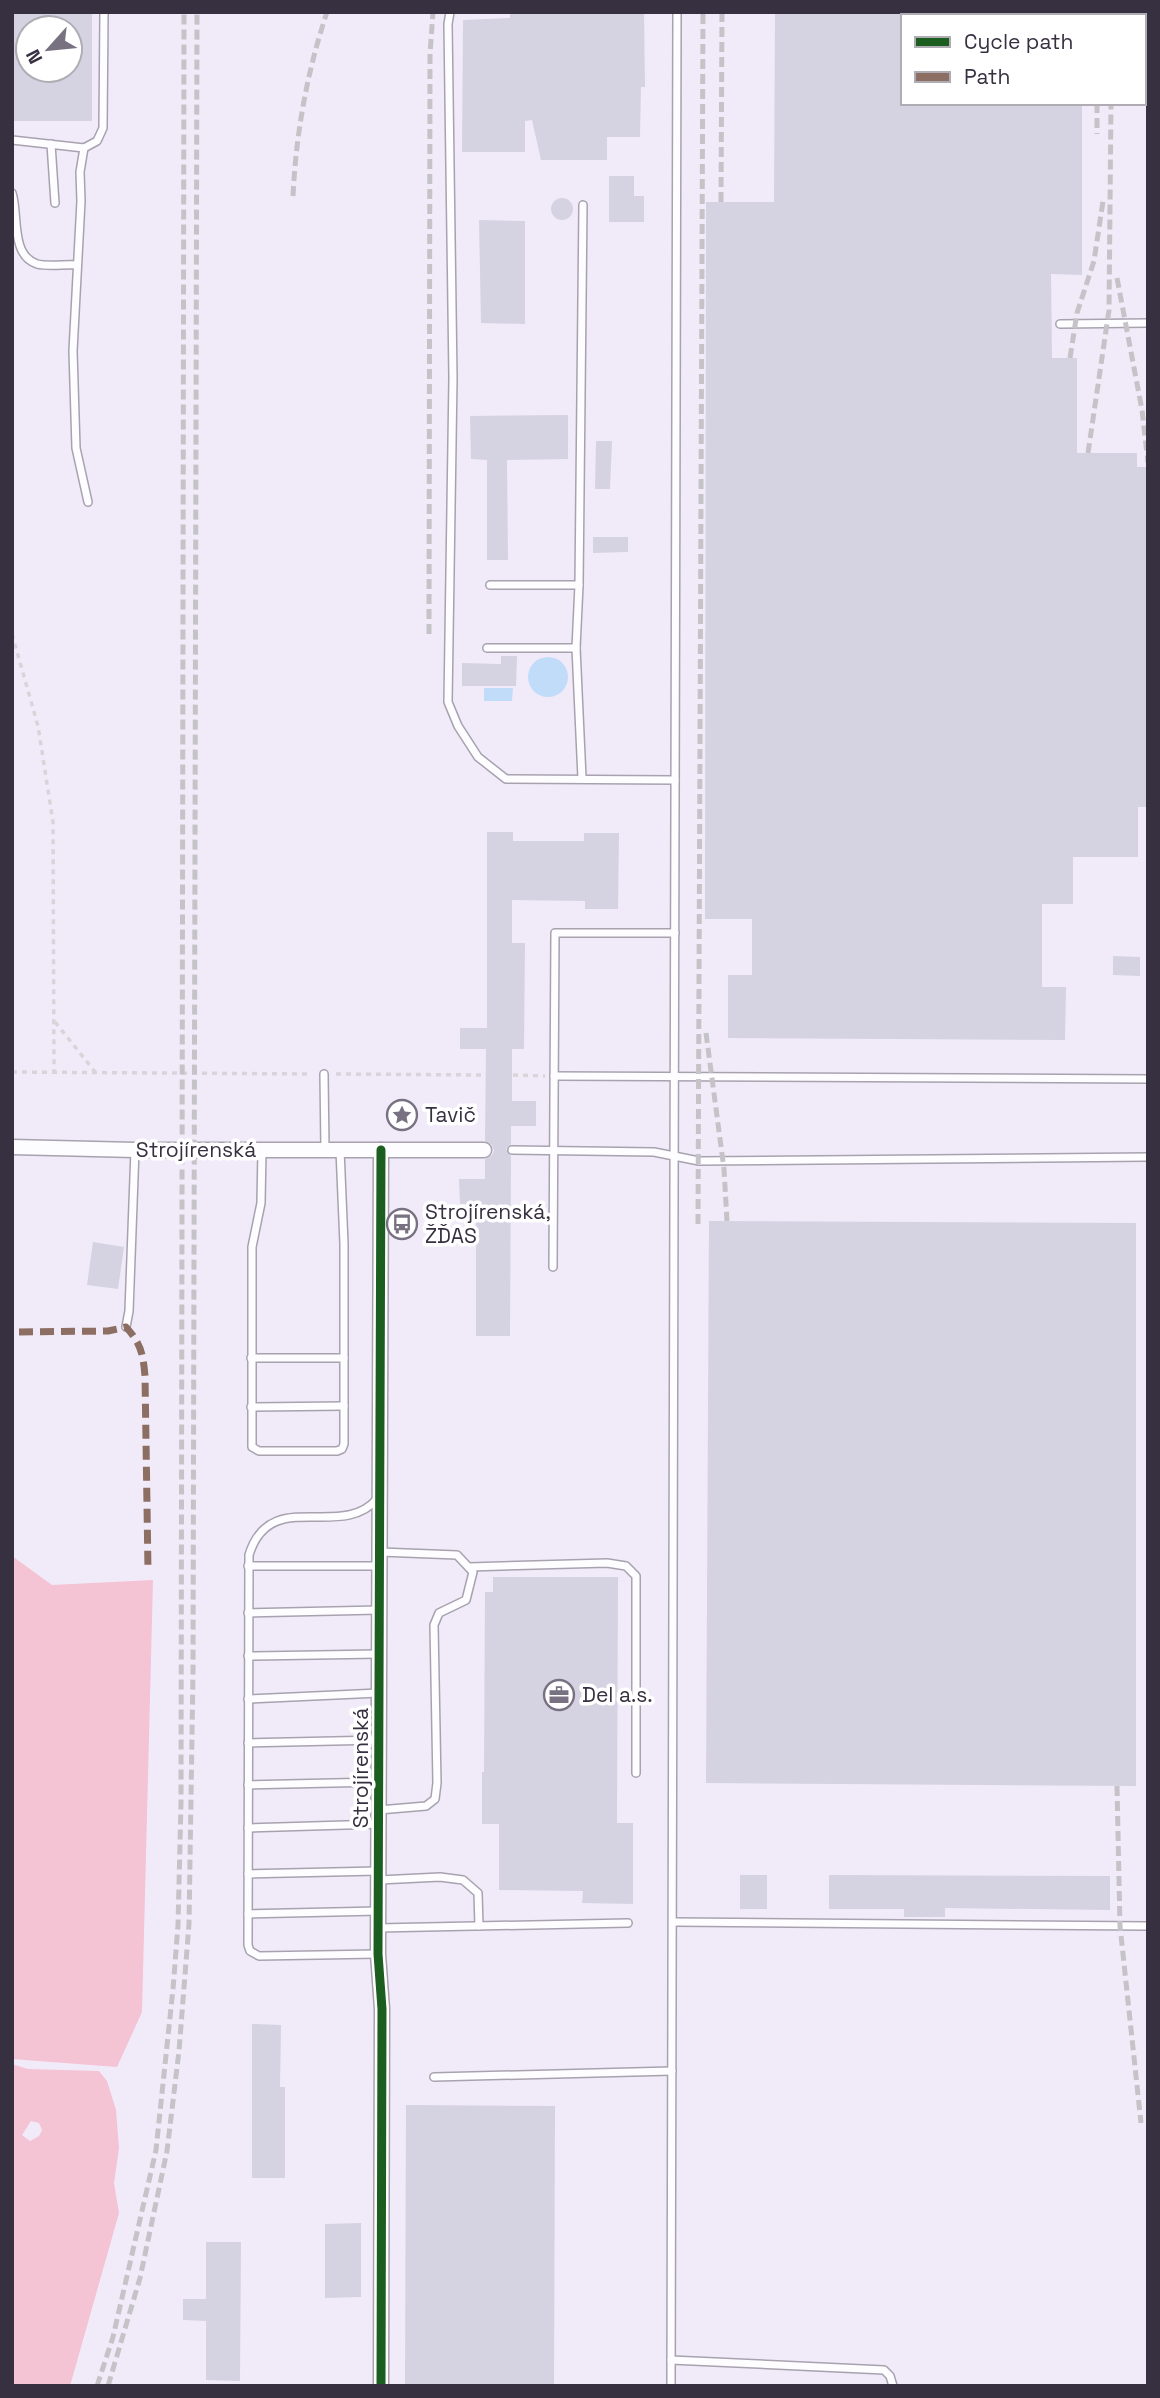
<svg xmlns="http://www.w3.org/2000/svg" width="1160" height="2398" font-family="'Space Grotesk',sans-serif">
<rect width="100%" height="100%" fill="#f1ebf9"/>
<g fill="#f4c3d4" fill-rule="evenodd">
<polygon points="12,1556 52,1585 153,1580 142,2012 117,2067 12,2059"/>
<path d="M12,2064l16,5 71,2 8,10 9,29 3,38 -5,35 5,30 -49,173h-58zM31,2121l8,2 3,7 -3,6 -9,5 -8,-6z"/>
</g>
<g fill="#c1dcf9">
<circle cx="548" cy="677" r="20"/>
<polygon points="484,688 513,688 512,701 484,701"/>
</g>
<g fill="#d5d2e2" fill-rule="evenodd">
<path d="M12,12h80v109h-80zM28,28h42v42h-42z"/>
<polygon points="510,12 644,12 645,87 641,87 640,137 607,137 607,160 541,160 532,120 525,121 525,152 462,152 463,20 510,18"/>
<polygon points="775,12 903,12 903,103 1082,103 1082,275 1051,274 1052,358 1077,358 1077,453 1137,453 1137,467 1148,467 1148,807 1138,807 1138,857 1073,857 1073,904 1042,904 1042,987 1066,987 1065,1040 728,1038 728,975 752,975 752,919 705,919 706,202 774,202"/>
<polygon points="609,176 634,176 634,196 644,196 644,222 609,222"/>
<circle cx="562" cy="209" r="11"/>
<polygon points="479,220 525,221 525,324 481,323"/>
<polygon points="568,415 568,459 507,460 508,560 487,560 487,460 471,459 470,416"/>
<polygon points="596,441 612,441 610,489 595,489"/>
<polygon points="593,537 628,537 628,552 593,553"/>
<polygon points="501,656 517,656 516,686 462,686 462,663 501,664"/>
<polygon points="487,832 513,832 513,841 584,841 584,833 619,833 618,909 585,909 585,901 512,900 512,943 525,943 524,1049 512,1049 512,1101 536,1101 536,1126 511,1126 511,1144 506,1149 511,1156 510,1336 476,1336 476,1204 460,1204 459,1179 485,1179 485,1159 492,1155 494,1151 492,1145 485,1141 486,1049 460,1049 460,1028 487,1028"/>
<polygon points="1113,956 1140,957 1140,976 1113,975"/>
<polygon points="709,1221 1136,1223 1136,1786 706,1783"/>
<polygon points="93,1242 124,1247 118,1289 87,1285"/>
<polygon points="493,1577 618,1577 617,1823 633,1823 633,1904 582,1903 583,1891 499,1890 499,1824 482,1824 482,1772 484,1772 485,1592 493,1592"/>
<rect x="740" y="1875" width="27" height="34"/>
<polygon points="829,1875 1110,1876 1110,1910 945,1908 945,1917 904,1917 904,1909 829,1909"/>
<polygon points="252,2024 281,2025 280,2087 285,2087 285,2178 252,2178"/>
<polygon points="406,2105 555,2106 554,2386 405,2386"/>
<polygon points="361,2223 361,2297 325,2298 325,2224"/>
<polygon points="206,2242 241,2242 240,2381 206,2380 206,2321 183,2320 183,2299 206,2299"/>
</g>
<g fill="none" stroke-linecap="round" stroke-linejoin="round">
<g stroke="#a8a2af" stroke-width="10">
<g id="service">
<polyline points="450,12 448,24 453,378 448,702 458,726 478,757 506,779 675,780"/>
<polyline points="12,140 84,148 97,141 103,128 104,12"/>
<polyline points="51,144 55,203"/>
<polyline points="84,148 80,172 81,201 73,351 76,448 88,502"/>
<path d="M12,193c7,21 -2,62 25,71 12,3 28,0 40,1"/>
<polyline points="1060,324 1148,323"/>
<polyline points="490,585 579,585"/>
<polyline points="487,648 576,648"/>
<polyline points="582,778 576,648 579,585 583,205"/>
<polyline points="324,1074 325,1150"/>
<polyline points="554,1076 1148,1079"/>
<polyline points="262,1150 261,1203 252,1247 252,1447 259,1451 337,1451 342,1449 344,1444 344,1244 340,1150"/>
<polyline points="512,1150 654,1152 699,1161 1148,1157"/>
<polyline points="553,1267 555,933 675,933"/>
<polyline points="126,1327 129,1311 135,1150"/>
<polyline points="251,1358 344,1358"/>
<polyline points="251,1407 344,1406"/>
<path d="M377,1499c-36,42 -107,-13 -128,56l-1,390 2,6 9,5 119,-2"/>
<polyline points="248,1566 380,1566"/>
<polyline points="469,1567 607,1563 626,1566 636,1576 636,1773"/>
<polyline points="248,1613 379,1610"/>
<polyline points="248,1656 379,1654"/>
<polyline points="248,1699 379,1693"/>
<polyline points="248,1743 379,1740"/>
<polyline points="248,1785 378,1782"/>
<polyline points="379,1810 426,1806 435,1799 437,1783 434,1625 439,1613 466,1600 473,1572 457,1555 380,1552"/>
<polyline points="248,1828 379,1824"/>
<polyline points="248,1874 378,1871"/>
<polyline points="379,1880 440,1877 463,1880 478,1893 479,1926"/>
<polyline points="248,1914 379,1911"/>
<polyline points="673,1922 1148,1926"/>
<polyline points="378,1928 628,1923"/>
<polyline points="434,2077 672,2071"/>
<polyline points="671,2360 884,2370 890,2376 893,2386"/>
<polyline points="671,2386 677,12"/>
</g>
</g>
<g stroke="#a8a2af" stroke-width="17">
<g id="minor">
<polyline points="12,1147 135,1150 484,1150"/>
<polyline points="381,1150 378,1954 382,2009 381,2386"/>
</g>
</g>
<g stroke="#d7d5d9" stroke-width="3.5" stroke-dasharray="5 5" stroke-linecap="butt">
<polyline points="12,634 38,726 53,822 54,1072"/>
<polyline points="55,1022 96,1073"/>
<polyline points="12,1072 311,1074"/>
<polyline points="336,1074 484,1075"/>
<polyline points="513,1075 545,1076"/>
</g>
<use href="#service" stroke="#fdfcfe" stroke-width="7"/>
<use href="#minor" stroke="#fdfcfe" stroke-width="14"/>
<g stroke="#c5c3c8" stroke-width="5" stroke-dasharray="10 5" stroke-linecap="butt">
<polyline points="1097,12 1097,16"/>
<polyline points="1111,16 1111,12"/>
<polyline points="1097,103 1097,134"/>
<path d="M293,196c3,-63 14,-124 34,-184"/>
<polyline points="721,202 722,12"/>
<polyline points="1117,278 1142,410 1148,463"/>
<polyline points="1070,358 1077,313 1094,261 1103,201"/>
<polyline points="1088,453 1109,310 1111,103"/>
<polyline points="429,634 430,54 433,12"/>
<polyline points="706,1033 724,1169 727,1221"/>
<polyline points="698,1224 703,12"/>
<polyline points="1117,1786 1120,1926 1141,2123"/>
<polyline points="97,2386 113,2337 156,2150 173,1989 178,1925 181,1803 184,12"/>
<polyline points="108,2386 140,2278 167,2151 179,2051 189,1924 193,1672 197,12"/>
</g>
<path stroke="#8d6e63" stroke-width="7" stroke-dasharray="14 7" stroke-linecap="butt" d="M19,1332l89,-1 18,-4c15,17 17,26 19,49l3,194"/>
<g stroke="#fff" stroke-width="13">
<polyline id="cycleway" points="381,1150 378,1954 382,2009 381,2386"/>
</g>
<use href="#cycleway" stroke="#1b5e20" stroke-width="9"/>
</g>
<defs>
<g id="sight-ring" transform="scale(1.575)"><circle r="9.5" fill="#fff" stroke="#787181" stroke-width="1.5"/><path d="M0-6L1.8-2.2L6-1.7L2.9 1.2L3.7 5.4L0 3.3L-3.7 5.4L-2.9 1.2L-6-1.7L-1.8-2.2Z" fill="#787181"/></g>
<g id="bus-ring" transform="scale(1.575)"><circle r="9.5" fill="#fff" stroke="#787181" stroke-width="1.5"/><path d="M-5-6H5V4H4V6H2V4H-2V6H-4V4H-5ZM-3.5-4V0h7V-4ZM-3.5 1.2v1.5H-2V1.2ZM2 1.2v1.5H3.5V1.2Z" fill="#787181"/></g>
<g id="office-ring" transform="scale(1.575)"><circle r="9.5" fill="#fff" stroke="#787181" stroke-width="1.5"/><path d="M-6-3h4V-5.5h4V-3h4V5H-6ZM-1-4.5V-3h2v-1.5ZM-6 0V1H6V0Z" fill="#787181"/></g>
</defs>
<g fill-rule="evenodd">
<use href="#sight-ring" x="402" y="1115"/>
<use href="#bus-ring" x="402" y="1224"/>
<use href="#office-ring" x="559" y="1695"/>
</g>
<g text-anchor="middle" stroke-width="7" stroke-linejoin="round" paint-order="stroke">
<g font-size="21" fill="#373040" stroke="#fff" text-anchor="start">
<text x="425" y="1122">Tavič</text>
<text x="425" y="1219">Strojírenská,<tspan x="425" dy="24">ŽĎAS</tspan></text>
<text x="582" y="1702">Del a.s.</text>
</g>
<g font-size="21" fill="#373040" stroke="#fff">
<text x="196" y="1157">Strojírenská</text>
<text transform="translate(361 1768) rotate(-90)" y="7">Strojírenská</text>
</g>
</g>
<rect width="1160" height="2398" fill="none" stroke="#373040" stroke-width="28"/>
<rect x="901" y="14" width="245" height="91" fill="#ffffff" stroke="#afacb3" stroke-width="2"/>
<rect x="915" y="37" width="35" height="10" fill="#1b5e20" stroke="#afacb3" stroke-width="2"/>
<text x="964" y="49" font-size="21" fill="#373040">Cycle path</text>
<rect x="915" y="72" width="35" height="10" fill="#8d6e63" stroke="#afacb3" stroke-width="2"/>
<text x="964" y="84" font-size="21" fill="#373040">Path</text>
<g transform="translate(49 49) rotate(243)"><circle r="33" fill="#ffffff" stroke="#afacb3" stroke-width="2"/>
<path d="M0-5L12 26L0 18L-12 26Z" fill="#787181"/>
<text y="-10" font-size="19" font-weight="bold" text-anchor="middle" fill="#373040">N</text>
</g>
</svg>
